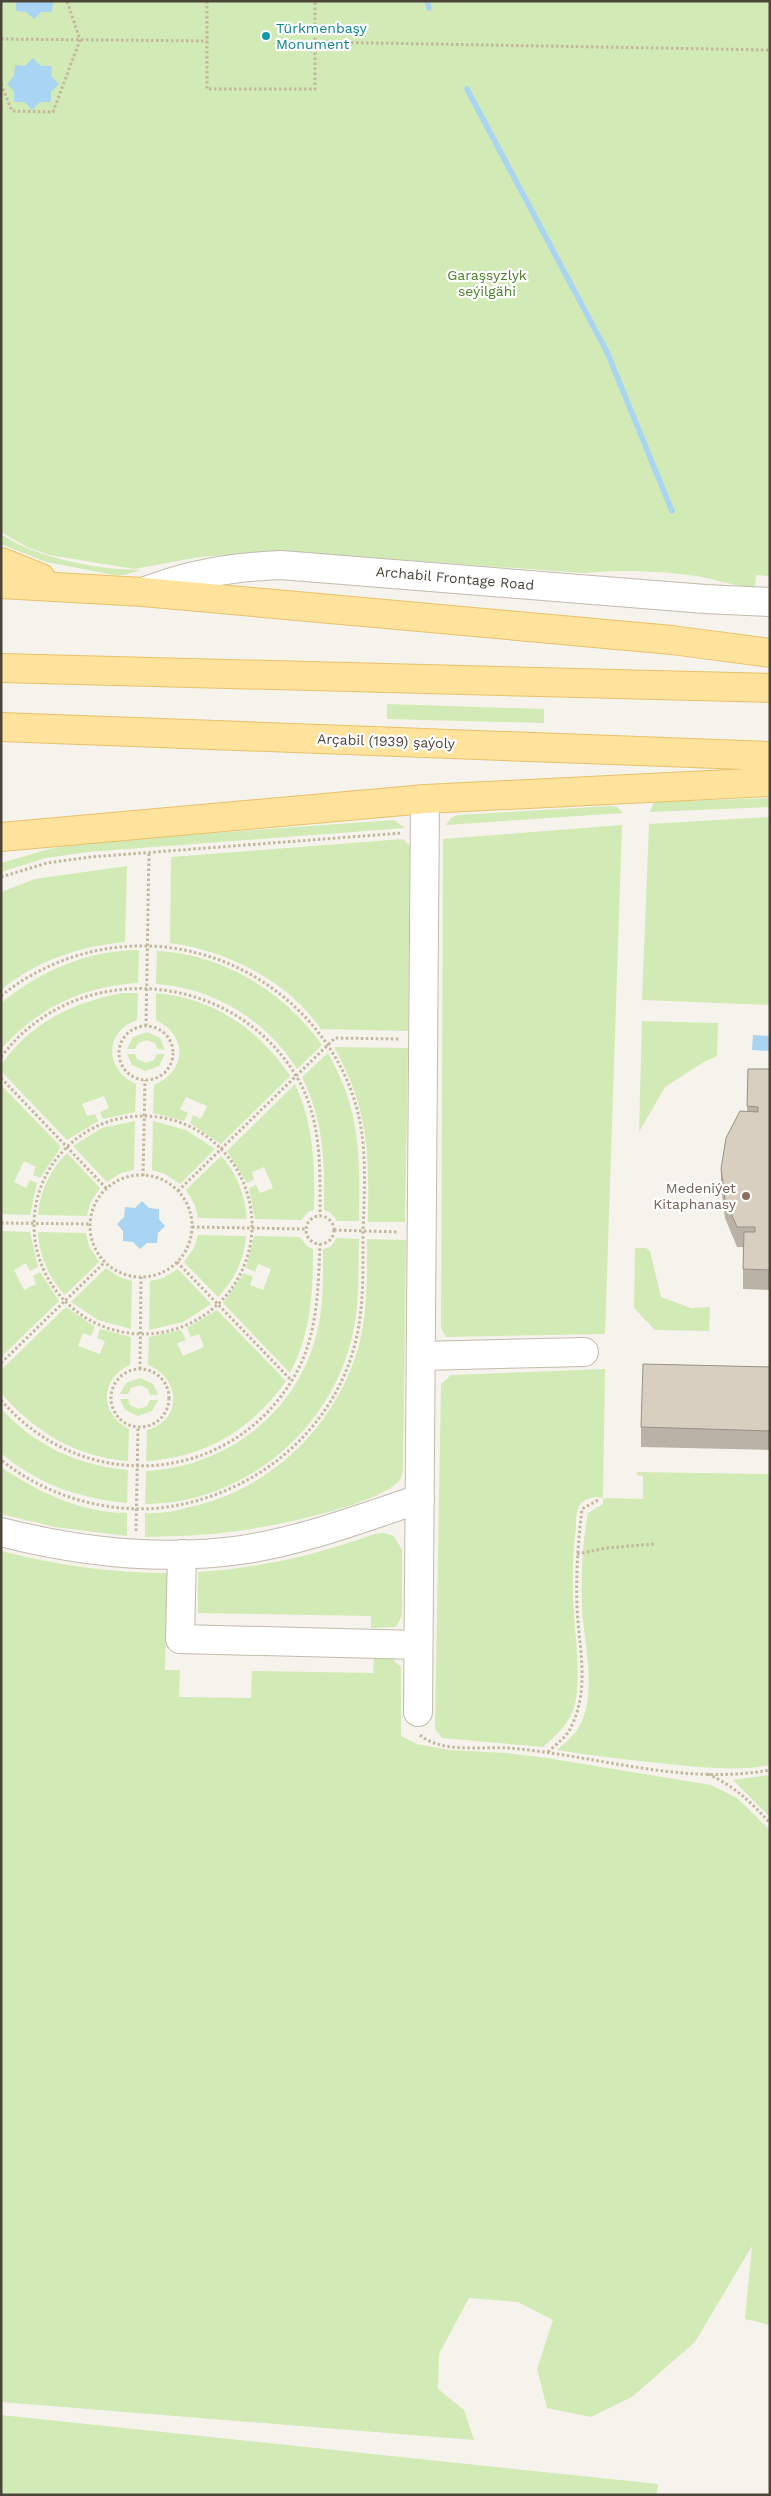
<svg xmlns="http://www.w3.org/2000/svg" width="771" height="2496" font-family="'Work Sans',sans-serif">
<rect width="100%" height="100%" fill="#f6f3ec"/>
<g fill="#d2eab5">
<path d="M1,1h769v575l-14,-1 -1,13c-19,-2 -35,-7 -53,-11 -33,-6 -84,-8 -118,-4l-303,-22 -81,6 -66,12 -85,-14 -22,-8 -26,-15z"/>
<path d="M1,534c34,24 98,36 140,36l-17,5h-10l-68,-13 -45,-18z"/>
<polygon points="387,704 544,709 544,723 387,719"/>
<polygon points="770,798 770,807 650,812 653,804 656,802"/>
<polygon points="612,806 617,807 623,813 446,825 451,818 457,815"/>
<polygon points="770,817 770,1005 642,1000 649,824"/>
<polygon points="394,820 405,828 88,852 46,858 1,872 1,863 49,849 88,842"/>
<polygon points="622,825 605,1334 446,1337 441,1328 443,839"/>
<path d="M403,839l7,7 -2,185 -87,-2c-35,-49 -93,-78 -151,-86l1,-86z"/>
<path d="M127,866l-2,76c-45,4 -89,19 -124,48v-98l34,-13z"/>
<path d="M139,950l-1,33c-55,3 -100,25 -137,66v-46c39,-32 87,-53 138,-53z"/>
<path d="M157,951c67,3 127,41 165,94l-25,24c-31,-49 -83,-81 -141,-85z"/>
<path d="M122,993h16l-1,27c-34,12 -32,50 -1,64l-1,28 -32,7 -3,-7 9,-4 -5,-12 -22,8 5,12 8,-2 3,7 -31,19 -66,-69v-6c29,-42 73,-63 121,-72z"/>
<path d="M156,993c57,5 103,36 134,83l-69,68 -31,-21 3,-8 8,4 6,-13 -21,-9 -6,12 8,4 -4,8 -31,-8 1,-28c33,-13 34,-50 2,-65z"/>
<polygon points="642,1021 718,1023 717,1056 702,1063 665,1087 639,1132"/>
<polygon points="147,1032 160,1038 165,1050 158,1049 155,1043 147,1040 138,1043 135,1049 127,1049 133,1037"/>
<path d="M334,1047l74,1 -3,174h-37c1,-69 1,-113 -34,-175z"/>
<path d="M328,1053c33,59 32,102 31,168h-22l-6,-8 -7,-3c1,-50 0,-87 -22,-133z"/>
<polygon points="127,1054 135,1054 137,1059 146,1063 154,1060 157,1054 165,1054 159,1066 145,1071 132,1065"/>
<path d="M295,1084c19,42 20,81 19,126l-6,2 -7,8 -46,-1 -6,-31 7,-3 4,8 13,-5 -9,-21 -12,5 2,8 -7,3 -20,-32z"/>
<polygon points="1,1085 61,1147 40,1178 33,1175 36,1167 24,1161 14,1182 26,1188 30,1180 37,1183 30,1215 1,1214"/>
<polygon points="135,1121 134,1170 121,1173 107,1182 73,1146 102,1128"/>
<polygon points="153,1121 186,1130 215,1149 180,1184 165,1174 152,1170"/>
<path d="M67,1153l33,35 -10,15 -3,13 -49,-1c2,-24 12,-45 29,-62z"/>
<path d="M221,1156c16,17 24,40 26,63l-49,-1 -3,-13 -9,-15z"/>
<polygon points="1,1231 30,1232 38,1267 30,1271 26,1263 14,1270 24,1290 36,1284 33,1276 40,1272 59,1301 1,1357"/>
<path d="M38,1232l48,1 3,13 10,16 -34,33c-16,-17 -26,-39 -27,-63z"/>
<path d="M198,1235l48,1c-2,24 -12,45 -28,61l-34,-35 10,-14z"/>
<path d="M254,1236l46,1 7,9 6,3c0,44 -2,84 -23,124l-67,-70 21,-30 9,4 -3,8 13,5 8,-21 -13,-5 -3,8 -9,-4z"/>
<path d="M337,1238l22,1c-1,34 1,69 -8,102 -23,92 -110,163 -206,163l1,-33c78,-4 147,-55 169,-131 9,-30 8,-61 8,-91l7,-2z"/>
<path d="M367,1239l39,1 -3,230c-1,5 -2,10 -6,13 -29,25 -130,45 -168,49 -28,4 -56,4 -84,5v-24c15,1 31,-2 45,-6 82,-18 147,-82 169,-162 9,-35 8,-71 8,-106z"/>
<polygon points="635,1248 646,1248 650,1251 661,1297 691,1308 710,1307 709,1331 655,1330 634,1308"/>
<polygon points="106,1268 119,1277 132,1281 131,1329 98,1320 71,1302"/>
<polygon points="178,1269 211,1304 183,1322 149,1330 150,1281 163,1278"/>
<path d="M66,1307l29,20 -4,9 -8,-3 -5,13 22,8 5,-13 -8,-3 3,-9 31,8 -1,28c-30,13 -31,49 -1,64l-1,32c-52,-4 -93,-29 -127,-68v-23z"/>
<path d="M217,1310l69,71c-34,48 -81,77 -140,80l1,-31c36,-10 34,-52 1,-65l1,-28 32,-7 5,10 -9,3 6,13 21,-9 -5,-13 -8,3 -4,-9z"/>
<path d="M605,1369l-2,129 40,1v-23l-6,-1v-3l133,2v291c-34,7 -69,2 -103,-1 -37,-4 -73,-8 -110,-14 5,-5 12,-10 17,-16 26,-31 10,-90 8,-126 -1,-33 0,-63 6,-95l15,-9v-6c-8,-2 -19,0 -24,8 -3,5 -3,15 -3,22 -4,29 -4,58 -2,87 2,28 6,56 2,84 -3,21 -18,35 -33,48l-101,-9 -7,-9 6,-345 10,-9z"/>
<polygon points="140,1378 153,1384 158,1395 150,1395 148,1389 140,1385 131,1388 128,1394 120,1394 126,1383"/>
<polygon points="120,1399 128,1399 130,1405 139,1409 147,1406 150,1400 158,1400 152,1411 138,1416 125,1410"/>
<path d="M1,1408c32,37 78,58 127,62l-1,33c-46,-4 -90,-19 -126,-50z"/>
<path d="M1,1467c37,25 80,46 126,46v23l-72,-9 -54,-13z"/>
<path d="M375,1534l9,-1 10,3 8,14v66l-6,11 -25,1v-12l-173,-3v-41c64,-4 117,-17 177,-38z"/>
<path d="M1,1551c55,14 109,22 166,22l-2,97h15l-1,27 72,1 1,-27 121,2 1,-16h16l11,10v69l16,8 33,6 56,3 41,5 164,27 26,13 33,32v495l-25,-6 7,-73 -57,96 -63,55 -41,20 -44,-9 -10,-39 16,-49 -35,-18 -49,-4 -30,56 -1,35 26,21 10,30 -473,-38z"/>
<polygon points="770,1775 770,1817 733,1780"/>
<polygon points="1,2415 658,2484 657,2495 1,2495"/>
</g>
<g fill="#a9d4f2">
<polygon points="16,1 53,1 52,12 41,12 34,19 26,12 16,11"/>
<polygon points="33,58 41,66 52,66 51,76 59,84 51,92 51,102 40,102 32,110 25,102 14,102 14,91 7,84 14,76 15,65 25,66"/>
<polygon points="753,1035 770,1036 770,1051 752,1050"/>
<polygon points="142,1201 149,1208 159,1209 159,1219 165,1226 158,1233 157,1243 147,1243 140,1249 133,1242 123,1241 123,1231 117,1224 124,1217 125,1207 135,1208"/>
</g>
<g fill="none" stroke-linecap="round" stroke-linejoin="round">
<g stroke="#a9d4f2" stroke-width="5.5">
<polyline points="427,1 429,8"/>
<polyline points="467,89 607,352 672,511"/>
</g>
<g stroke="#c2bbae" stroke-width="30">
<g id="minor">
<path d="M143,592c46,-18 89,-25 138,-27l424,34 65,3"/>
<polyline points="421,1356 584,1352"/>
<path d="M1,1532c78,20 160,29 240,18 62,-9 120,-32 179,-51"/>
<polyline points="182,1554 180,1639 418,1645"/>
<polyline points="418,1712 425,799"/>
</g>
</g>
<g stroke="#e6c16a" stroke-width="30">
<g id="major">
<polyline points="1,562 41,578"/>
<polyline points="1,584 143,592 672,640 770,653"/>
<polyline points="1,668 770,688"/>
<polyline points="1,727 770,756"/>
<polyline points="1,837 425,799 770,782"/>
</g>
</g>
<g stroke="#c4b79f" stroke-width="3" stroke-dasharray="2.5 2.5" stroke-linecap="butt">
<polyline points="207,1 207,89 315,89 315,1"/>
<polyline points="1,39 207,41"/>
<polyline points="316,42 770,50"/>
<polyline points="1,84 12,111 53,112 80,40 67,1"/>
<polyline points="1,877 47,863 90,857 402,833"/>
<path d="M1,996c54,-44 128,-61 196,-43 80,20 147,87 163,169 7,37 4,75 3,112 0,35 1,72 -7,106 -22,93 -105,158 -197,168 -56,5 -114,-13 -158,-48"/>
<polyline points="146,1026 149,851"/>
<circle cx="146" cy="1053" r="27"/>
<path d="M1,1057c77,-102 235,-86 297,22 24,43 22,89 22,136"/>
<polyline points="1,1078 107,1189"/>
<circle cx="143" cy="1225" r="109"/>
<circle cx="141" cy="1226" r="51"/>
<polyline points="143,1176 145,1080"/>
<polyline points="178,1191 335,1038 400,1039"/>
<circle cx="320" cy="1230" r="14"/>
<polyline points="1,1223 90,1224"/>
<polyline points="192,1227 305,1229"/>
<polyline points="334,1230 399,1232"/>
<polyline points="177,1262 291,1380"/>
<polyline points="1,1363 105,1262"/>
<polyline points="140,1369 141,1277"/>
<circle cx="140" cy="1398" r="29"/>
<path d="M1,1400c82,96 229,86 293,-23 24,-41 24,-87 26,-133"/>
<polyline points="136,1531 138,1427"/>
<polyline points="577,1554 606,1548 654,1544"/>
<path d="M420,1735c23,19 62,11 89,13 86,7 174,38 261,22"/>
<path d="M548,1752c6,-6 16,-13 21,-21 22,-40 10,-81 8,-124 -1,-33 1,-65 5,-98l18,-10"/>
<path d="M708,1774c27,13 41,26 62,49"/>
</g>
<use href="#minor" stroke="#fff" stroke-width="28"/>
<use href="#major" stroke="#ffe39c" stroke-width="28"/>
</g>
<g fill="#bab2a6">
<polygon points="748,1069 770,1069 770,1290 743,1289 743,1247 737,1247 725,1218 721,1188 721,1169 747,1111"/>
<polygon points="770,1367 770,1450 641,1447 641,1427"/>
</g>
<g fill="#d8cfc1" stroke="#979187">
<polygon points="748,1069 770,1069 770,1270 743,1269 744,1232 755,1232 755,1227 737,1227 725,1199 721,1169 726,1138 740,1111 758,1112 758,1107 747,1106"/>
<polygon points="643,1364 770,1367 770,1431 641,1427"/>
</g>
<circle fill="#0f9aa8" stroke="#fff" stroke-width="2" cx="266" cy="36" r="5"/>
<circle fill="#8d6e63" stroke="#fff" stroke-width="2" cx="746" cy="1196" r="5"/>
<g text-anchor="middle" stroke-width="4.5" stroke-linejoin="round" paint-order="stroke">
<g font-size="14" fill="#0d838f" stroke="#fff" text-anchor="start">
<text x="276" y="33">Türkmenbaşy<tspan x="276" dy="16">Monument</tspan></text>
</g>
<g font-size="14" fill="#4a7f2a" stroke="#fff">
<text x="487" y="280">Garaşsyzlyk<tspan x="487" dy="16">seýilgähi</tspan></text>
</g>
<g font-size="14" fill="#4b4439" stroke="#fff">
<text transform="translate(455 578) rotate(5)" y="5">Archabil Frontage Road</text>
<text transform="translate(386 741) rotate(2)" y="5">Arçabil (1939) şaýoly</text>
</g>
<g font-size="14" fill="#785e54" stroke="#fff" text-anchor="end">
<text x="736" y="1193">Medeniýet<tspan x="736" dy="16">Kitaphanasy</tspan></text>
</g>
</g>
<rect width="771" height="2496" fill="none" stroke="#4b4439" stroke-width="5"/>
</svg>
